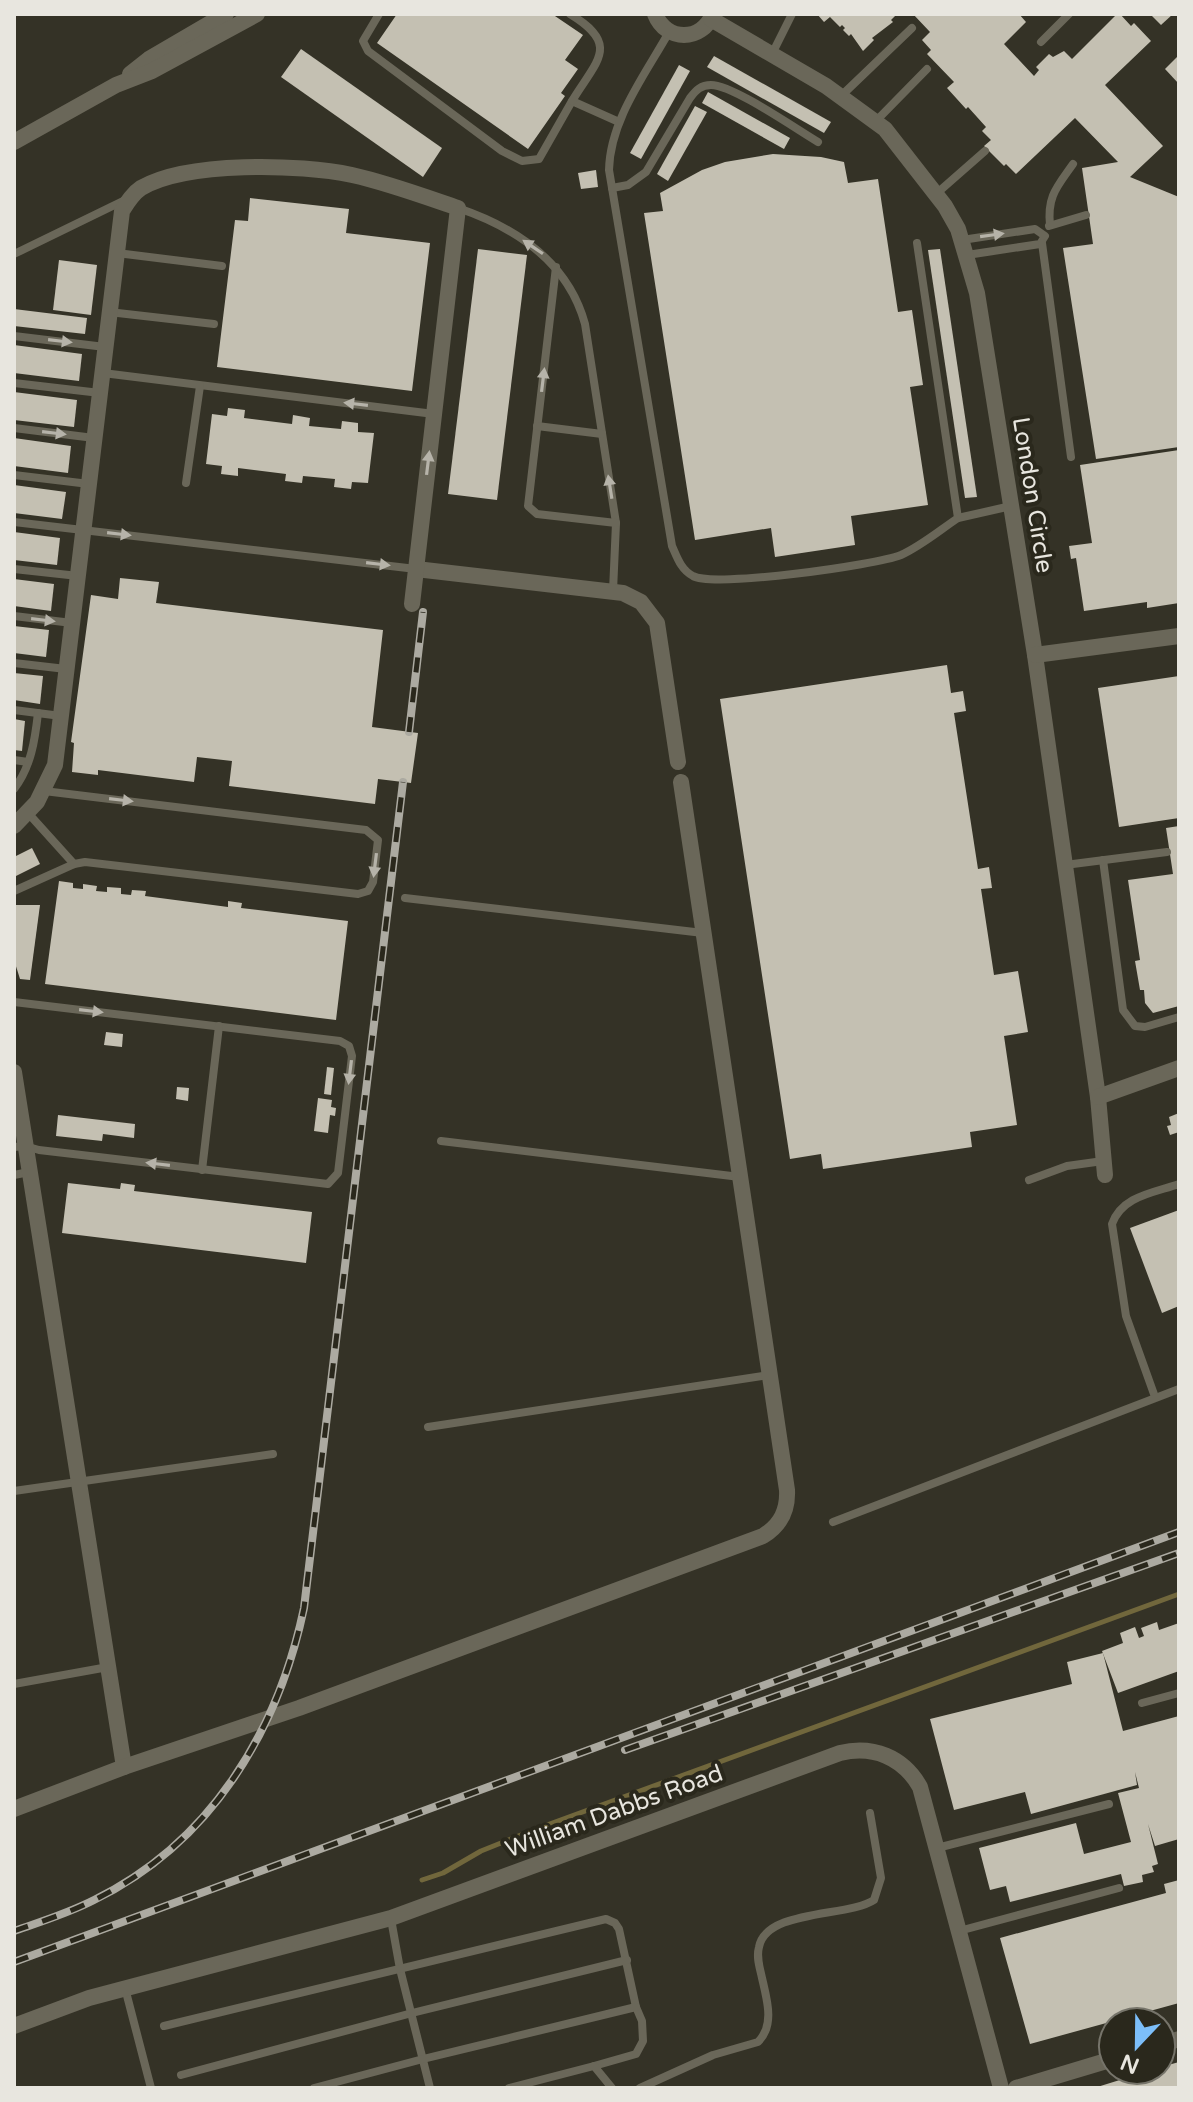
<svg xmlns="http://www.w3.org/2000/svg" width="1193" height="2102" font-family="'Varela Round',sans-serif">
<rect width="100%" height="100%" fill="#343226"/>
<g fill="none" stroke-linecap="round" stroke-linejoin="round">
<polyline stroke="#71673c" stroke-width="5" points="422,1880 443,1873 481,1851 536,1829 1179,1594"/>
</g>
<g fill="#c4c0b2">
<polygon points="397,14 552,14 583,35 565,60 578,69 561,93 565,96 528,149 377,43"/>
<polygon points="817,14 897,14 891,20 893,22 872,38 874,40 863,51 851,34 849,36 843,30 845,28 842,25 840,27 830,17 824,22"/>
<polygon points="913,14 1019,14 1026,22 1004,44 1034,76 1039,70 1036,67 1049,54 1053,57 1064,51 1072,59 1117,14 1120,14 1131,26 1134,23 1151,41 1105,85 1163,146 1130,177 1179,197 1179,447 1096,459 1063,248 1093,244 1082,168 1118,162 1075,118 1016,174 1006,164 1004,166 984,146 991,140 982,131 986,127 968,107 966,109 947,88 954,82 927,54 931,50 922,40 930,32"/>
<polygon points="1150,14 1173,14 1161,25"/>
<polygon points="301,49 442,148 423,177 281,77"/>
<polygon points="1179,55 1179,84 1165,69"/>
<polygon points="714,56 831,122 824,133 707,67"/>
<polygon points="679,65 690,71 641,159 630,153"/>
<polygon points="708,92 790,138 784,149 702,103"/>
<polygon points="695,106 707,112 668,181 657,174"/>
<polygon points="773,154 821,157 844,162 848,183 878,179 898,312 912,310 923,385 910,387 928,505 851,516 855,545 775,557 771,528 695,540 644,213 663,211 660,193 702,170 725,162"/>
<polygon points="596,170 598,187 581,189 578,173"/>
<polygon points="250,198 349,209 346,233 430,243 412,391 217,367 235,220 248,221"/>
<polygon points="478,249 527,255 497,500 448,494"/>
<polygon points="940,249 977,497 965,498 928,250"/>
<polygon points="59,260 97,265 91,315 53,310"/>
<polygon points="14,309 87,318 85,334 14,326"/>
<polygon points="14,345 82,354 79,381 14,373"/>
<polygon points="14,392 77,400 74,427 14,420"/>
<polygon points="228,408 245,410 244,418 292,424 293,415 310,418 309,426 341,429 342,421 358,423 358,432 374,433 368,483 352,482 351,489 334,487 335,479 303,476 302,483 285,481 286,474 238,468 238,476 221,474 222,466 206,464 212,414 227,416"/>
<polygon points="14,438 71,446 68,473 14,466"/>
<polygon points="1179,450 1179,603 1147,608 1147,602 1084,611 1076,558 1071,559 1069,546 1092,543 1080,465"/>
<polygon points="14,485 66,492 62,519 14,513"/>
<polygon points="14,532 60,538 57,565 14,560"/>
<polygon points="120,578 159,582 156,603 383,630 372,727 418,733 411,783 378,779 375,804 229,786 232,761 197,757 194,782 98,770 98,775 72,772 74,743 71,742 91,595 118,599"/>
<polygon points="14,579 54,584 51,611 14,606"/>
<polygon points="14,626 49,630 46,657 14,653"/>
<polygon points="947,665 951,693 963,691 966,711 954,713 978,869 989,867 992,888 981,889 994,975 1018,971 1028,1032 1004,1036 1017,1125 970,1132 972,1147 823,1169 821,1154 790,1159 720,699"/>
<polygon points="14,673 43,676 40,704 14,700"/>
<polygon points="1179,676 1179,818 1119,827 1098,688"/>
<polygon points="14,719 25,721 22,751 14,750"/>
<polygon points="1179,826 1179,1006 1153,1013 1145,1003 1144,990 1140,990 1135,961 1140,960 1128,880 1173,874 1166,828"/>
<polygon points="32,848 40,864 14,877 14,857"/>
<polygon points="59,881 73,883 73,888 83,889 83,884 97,886 96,891 107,892 107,887 121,888 121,894 131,895 132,890 146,891 145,896 228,907 228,901 242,903 241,908 348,921 336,1020 45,984"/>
<polygon points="15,905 40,905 30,980 20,979 14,960"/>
<polygon points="106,1032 123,1034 122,1047 104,1045"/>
<polygon points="327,1067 334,1068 331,1095 324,1094"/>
<polygon points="177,1087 189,1088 188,1101 176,1099"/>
<polygon points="318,1098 332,1100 331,1107 336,1108 335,1116 330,1115 328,1133 314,1131"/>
<polygon points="1179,1113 1179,1132 1170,1135 1167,1126 1171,1125 1169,1117"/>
<polygon points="58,1115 135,1124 134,1138 103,1134 102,1141 56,1136"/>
<polygon points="68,1183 120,1189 121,1183 135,1185 134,1191 312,1212 306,1263 62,1233"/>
<polygon points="1179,1210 1179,1306 1162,1313 1130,1228"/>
<polygon points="1157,1622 1159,1630 1179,1623 1179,1671 1118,1693 1102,1651 1123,1643 1120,1633 1135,1627 1139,1638 1144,1636 1141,1628"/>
<polygon points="1103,1653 1123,1731 1179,1716 1179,1839 1155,1846 1148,1824 1158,1864 1152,1866 1154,1872 1142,1875 1143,1882 1124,1886 1121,1874 1010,1902 1006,1886 990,1890 979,1848 1076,1823 1084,1854 1131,1842 1118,1793 1139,1788 1135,1772 1137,1785 1031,1814 1025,1792 954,1810 930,1719 1072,1684 1067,1662"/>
<polygon points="1179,1880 1179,2003 1030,2044 1000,1938 1166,1893 1164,1884"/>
<polygon points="1179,2062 1179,2088 1094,2088 1152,2070 1161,2070 1161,2067"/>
</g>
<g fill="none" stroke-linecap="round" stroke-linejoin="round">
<g stroke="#6a6759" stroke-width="8">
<polyline points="379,14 363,41 368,51 502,151 522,161 539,159 572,101 619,122"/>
<path d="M570,14c51,31 27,46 2,87"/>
<path d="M669,32c-24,43 -59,88 -60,138l63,376c5,11 9,24 21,30 20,12 183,-11 208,-21 20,-9 39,-25 57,-37l-41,-275"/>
<polyline points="1041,42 1069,14"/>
<polyline points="772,54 792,14"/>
<polyline points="841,96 912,28"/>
<polyline points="875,122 927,69"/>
<path d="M612,188l16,-3 18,-13 44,-74c6,-8 11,-13 21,-13 22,0 85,44 107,57"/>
<polyline points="936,194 985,151"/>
<path d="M458,208c59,20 110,54 127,116l31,199 -3,68"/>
<path d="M1050,225c-3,-29 7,-38 23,-61"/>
<polyline points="1049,226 1086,215"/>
<polyline points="962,240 1035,229 1045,236 1040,244 967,255"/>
<polyline points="1042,243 1071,457"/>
<polyline points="117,253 222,266"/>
<polyline points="14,254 125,200"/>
<polyline points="556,267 528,506 537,514 616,523"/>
<polyline points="109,312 214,324"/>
<polyline points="14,336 105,347"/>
<polyline points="103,373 434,414"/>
<polyline points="14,383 100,393"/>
<polyline points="537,426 602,434"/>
<polyline points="14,428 94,438"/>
<polyline points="14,475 89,484"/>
<polyline points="186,483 200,386"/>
<polyline points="958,518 1011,506"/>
<polyline points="14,522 416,569"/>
<polyline points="14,569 78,576"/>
<polyline points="14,616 72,623"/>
<polyline points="14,663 66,669"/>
<polyline points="14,710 61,716"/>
<polyline points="14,760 28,762"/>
<path d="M14,789c17,-22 21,-49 24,-76"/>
<polyline points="28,813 74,864"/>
<polyline points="1103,860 1123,1010 1135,1026 1145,1027 1179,1017"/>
<polyline points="1065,865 1167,852"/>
<polyline points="14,891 74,864 85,862 358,894 368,891 373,882 378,840 366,830 44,791"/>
<polyline points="405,898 703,933"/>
<polyline points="14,1002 340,1041 349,1046 352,1056 338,1173 328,1184 39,1150 25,1146 14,1147"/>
<polyline points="441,1141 740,1177"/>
<polyline points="202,1170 219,1026"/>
<polyline points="14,1175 29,1172"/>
<polyline points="1029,1180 1067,1166 1103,1161"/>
<path d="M1155,1397l-29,-81 -14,-92c10,-28 41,-31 67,-40"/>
<polyline points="428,1427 769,1375"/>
<polyline points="14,1491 273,1454"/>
<polyline points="833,1522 1179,1389"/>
<polyline points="14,1684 108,1667"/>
<polyline points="1142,1703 1179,1693"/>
<polyline points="937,1848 1109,1804"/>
<polyline points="391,1919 400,1969 430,2088"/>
<polyline points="959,1931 1119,1888"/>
<polyline points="125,1988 151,2088"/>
<polyline points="164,2026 606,1919 615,1923 619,1929 636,2007 642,2021 643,2041 636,2054 594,2066"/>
<polyline points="181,2075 412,2013 627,1960"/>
<polyline points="314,2088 423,2059 636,2007"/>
<polyline points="509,2088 594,2066 612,2088"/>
<path d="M640,2088l73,-33 45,-13c17,-17 9,-42 4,-64 -2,-10 -6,-20 -3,-31 7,-38 90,-30 115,-47l7,-22 -11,-65"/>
</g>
<g stroke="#6a6759" stroke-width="16">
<path d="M655,14c11,28 47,28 58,0"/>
<polyline points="711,19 826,86 885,129 945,206 958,229 977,293 1035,655 1098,1097 1105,1175"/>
<polyline points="130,74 149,59 226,14"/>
<polyline points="14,142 116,85 152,71 257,14"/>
<polyline points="416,569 623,593 641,602 657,623 678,762"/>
<polyline points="1035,655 1179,636"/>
<path d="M14,826l23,-24 18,-37 67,-554c5,-8 10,-17 19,-23 46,-27 159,-24 211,-13 36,8 71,21 106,33l-46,396"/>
<polyline points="14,1072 124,1767"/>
<polyline points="1098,1097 1179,1068"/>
<path d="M14,1809l110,-42 175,-59 464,-172c18,-11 25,-26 24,-46l-106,-708"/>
<path d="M14,2026l75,-28 302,-80 449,-165c33,-8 63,4 80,34l81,301"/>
<polyline points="1161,2045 1179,2039"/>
<polyline points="1016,2088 1113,2059"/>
</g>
<g stroke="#acaaa1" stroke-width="8">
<g id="rail">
<polyline points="409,732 423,612"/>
<polyline points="625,1750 1179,1553"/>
<path d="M14,1931c26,-9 55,-18 80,-31 117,-57 184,-169 210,-292l99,-826"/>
<polyline points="14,1962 1179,1532"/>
</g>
</g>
<use href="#rail" stroke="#2a281c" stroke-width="5" stroke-dasharray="15" stroke-linecap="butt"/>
</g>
<defs><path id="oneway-solid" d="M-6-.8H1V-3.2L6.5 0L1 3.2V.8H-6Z" transform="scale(2)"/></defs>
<g fill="#b6b3a9">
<use href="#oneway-solid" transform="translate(992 235) rotate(-8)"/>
<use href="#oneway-solid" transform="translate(533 247) rotate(-146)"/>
<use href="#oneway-solid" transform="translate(60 341) rotate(7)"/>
<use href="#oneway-solid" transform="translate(543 380) rotate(-83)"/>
<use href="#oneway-solid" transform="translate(356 404) rotate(-173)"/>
<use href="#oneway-solid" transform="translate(54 433) rotate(7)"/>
<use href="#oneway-solid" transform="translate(428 463) rotate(-83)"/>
<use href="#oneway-solid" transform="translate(610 487) rotate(-99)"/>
<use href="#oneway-solid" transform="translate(119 534) rotate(7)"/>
<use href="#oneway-solid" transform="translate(378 564) rotate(7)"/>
<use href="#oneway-solid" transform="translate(43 620) rotate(7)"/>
<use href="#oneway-solid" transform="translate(121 800) rotate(7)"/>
<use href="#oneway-solid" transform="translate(375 865) rotate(97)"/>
<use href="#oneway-solid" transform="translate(91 1011) rotate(7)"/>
<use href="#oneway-solid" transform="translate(350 1072) rotate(97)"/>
<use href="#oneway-solid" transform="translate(158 1164) rotate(-173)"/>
</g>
<g text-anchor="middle" stroke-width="8" stroke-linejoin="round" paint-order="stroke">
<g font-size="24" fill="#e8e6df" stroke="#2a281c">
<text transform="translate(1033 495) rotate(81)" y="8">London Circle</text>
<text transform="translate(614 1811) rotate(-20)" y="8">William Dabbs Road</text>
</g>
</g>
<rect width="1193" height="2102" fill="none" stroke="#e8e6df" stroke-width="32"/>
<g transform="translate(1137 2046) rotate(202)"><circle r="38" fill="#2a281c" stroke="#76746a" stroke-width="2"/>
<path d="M0-6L14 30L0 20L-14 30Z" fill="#7cbef9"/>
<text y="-12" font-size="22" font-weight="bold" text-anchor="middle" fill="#e8e6df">N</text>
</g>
</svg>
